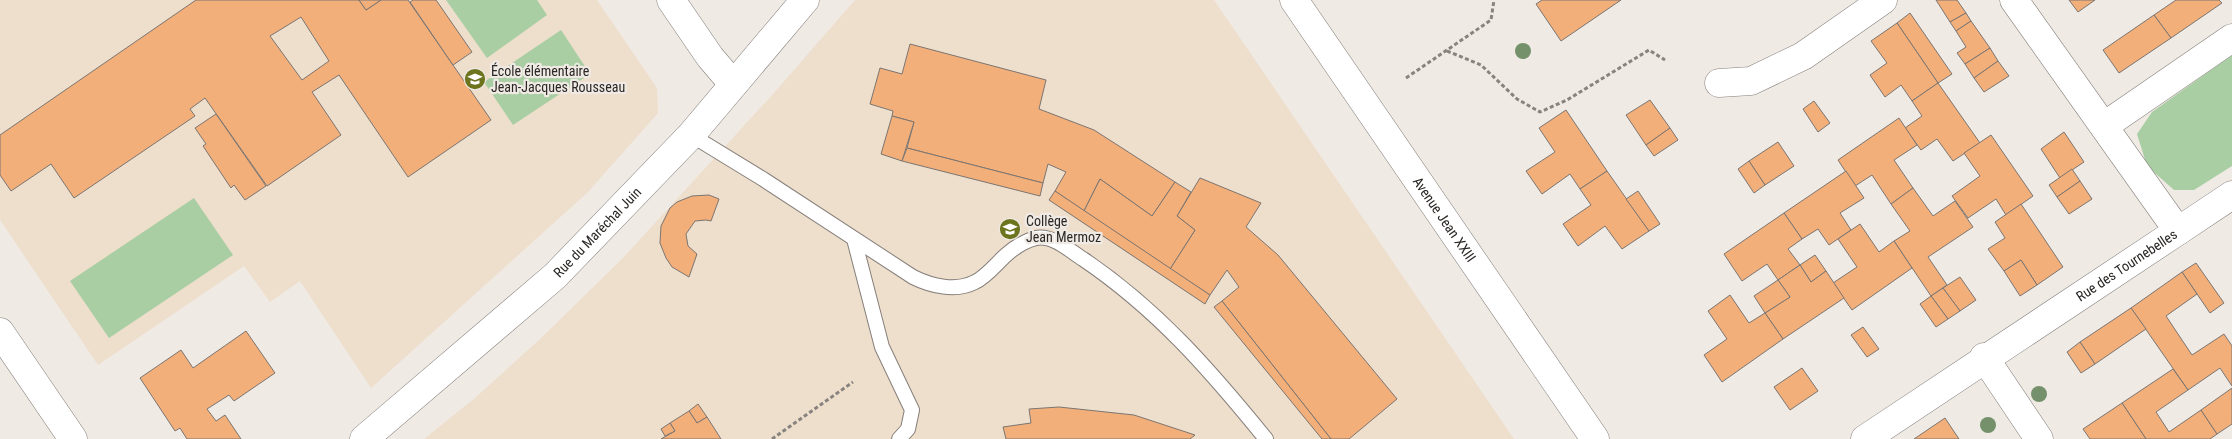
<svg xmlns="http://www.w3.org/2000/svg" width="2232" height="439" font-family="'Roboto Condensed',sans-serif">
<rect width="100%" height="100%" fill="#f0eae5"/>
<g fill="#eedecc">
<polygon points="0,0 597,0 657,88 658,113 587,193 371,388 300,281 270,302 244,266 98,365 0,220"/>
<polygon points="855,0 1214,0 1514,439 424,439 475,398 539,340 622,259 773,94"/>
</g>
<g fill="#a9cea3">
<polygon points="446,0 537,0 547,15 487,58"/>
<polygon points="561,30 590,74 513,125 484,82"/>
<polygon points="2232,55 2232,166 2194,190 2174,190 2147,166 2137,134 2152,112"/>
<polygon points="194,198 233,255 109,338 70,281"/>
</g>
<g fill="#f3af7a" stroke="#7b7571" fill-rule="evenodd">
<path d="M196,0h163l7,10 15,-10h27l83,120 -83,57 -69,-102 -27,17 29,43 -74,51 -62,-88 -15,11 5,7 -121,82 -23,-34 -40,27 -11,-16v-40zM301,17l28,44 -27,19 -32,-44z"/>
<polygon points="359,0 381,0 366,10"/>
<polygon points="413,0 436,0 472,52 453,65 410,2"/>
<polygon points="1542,0 1621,0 1561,41 1536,4"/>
<polygon points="1936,0 1957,0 1966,13 1950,22"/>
<polygon points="2069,0 2095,0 2078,12"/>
<polygon points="2176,0 2219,0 2222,3 2171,38 2154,15"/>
<polygon points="1910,13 1952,74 1938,83 1897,23"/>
<polygon points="1966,13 1971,21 1956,31 1950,22"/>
<polygon points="2154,15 2171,38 2119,73 2103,50"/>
<polygon points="1971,21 1990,48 1965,64 1957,53 1966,47 1956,31"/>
<polygon points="1897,23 1938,83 1912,101 1901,85 1885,97 1870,75 1887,63 1871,41"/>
<polygon points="910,44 1046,80 1039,109 1094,130 1175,182 1152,216 1100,179 1084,211 1055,191 1066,172 1048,164 1043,183 907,148 914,122 892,116 893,111 870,104 880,68 902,74"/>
<polygon points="1990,48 1998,61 1974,78 1965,64"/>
<polygon points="1998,61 2009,76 1984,92 1974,78"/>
<polygon points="1938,83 1980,143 1953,161 1937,139 1921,150 1905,128 1922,116 1912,101"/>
<polygon points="1650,100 1670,128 1646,145 1626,115"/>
<polygon points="1814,101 1830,123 1818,132 1803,109"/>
<polygon points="1566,110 1607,171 1580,189 1570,174 1542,194 1526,171 1555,152 1539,128"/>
<polygon points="216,114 266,186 245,200 234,185 231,188 203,146 206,144 195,128"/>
<polygon points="892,116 914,122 902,161 881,154"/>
<polygon points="1899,118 1917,145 1894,160 1913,188 1891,204 1872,175 1855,186 1838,160"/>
<polygon points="1670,128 1678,140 1654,156 1646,145"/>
<polygon points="2064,132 2084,162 2060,178 2041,149"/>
<polygon points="1991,135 2033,196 2006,215 1996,199 1968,218 1952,196 1980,176 1964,153"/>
<polygon points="1778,142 1794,166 1765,185 1749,161"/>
<polygon points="907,148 1043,183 1040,196 902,161"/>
<polygon points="1749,161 1765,185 1754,193 1738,169"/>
<polygon points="2072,169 2080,181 2057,197 2049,185"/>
<polygon points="1607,171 1649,231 1622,249 1605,226 1578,246 1563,224 1591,205 1580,189"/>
<polygon points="1846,171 1864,198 1840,213 1851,230 1829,245 1818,229 1802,239 1784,213"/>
<polygon points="1200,178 1261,203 1246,227 1278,255 1397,399 1349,439 1331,439 1222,301 1239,287 1227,270 1210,295 1170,269 1195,230 1177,216"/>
<polygon points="1100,179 1152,216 1175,182 1191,192 1177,216 1195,230 1170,269 1084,211"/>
<polygon points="2080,181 2092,199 2069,214 2057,197"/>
<polygon points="1913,188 1933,216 1955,201 1973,227 1928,257 1947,285 1931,296 1894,241 1910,231 1891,204"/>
<polygon points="1055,191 1210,295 1205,304 1049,200"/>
<polygon points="1638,191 1660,224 1649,231 1626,199"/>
<polygon points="709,195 719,199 711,221 706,220 695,221 686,234 688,246 697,254 689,277 672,267 666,258 660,243 661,226 670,208 677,202 692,196"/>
<polygon points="2021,204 2063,267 2037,285 2021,260 2004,271 1988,249 2005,238 1995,222"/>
<polygon points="1784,213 1802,239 1788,249 1800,265 1778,280 1767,264 1742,281 1724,254"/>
<polygon points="1860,224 1879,252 1894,241 1912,268 1852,310 1833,283 1857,267 1838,239"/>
<polygon points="1815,255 1826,271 1811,282 1800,265"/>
<polygon points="2021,260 2037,285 2020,296 2004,271"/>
<polygon points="2196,263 2224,303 2210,313 2182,272"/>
<polygon points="1800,265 1811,282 1826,271 1844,298 1783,339 1765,313 1790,297 1778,280"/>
<polygon points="2182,272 2197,294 2166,316 2192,355 2224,334 2232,346 2232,386 2220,368 2188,390 2131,308"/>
<polygon points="1960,277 1976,300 1960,311 1943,288"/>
<polygon points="1778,280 1790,297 1765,313 1754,296"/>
<polygon points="1943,288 1960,311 1948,319 1931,296"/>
<polygon points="1730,295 1749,323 1765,313 1783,339 1722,382 1704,355 1727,339 1708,311"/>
<polygon points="1931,296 1948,319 1936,327 1920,304"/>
<polygon points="1222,301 1331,439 1322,439 1214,307"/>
<polygon points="2131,308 2146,329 2095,364 2080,342"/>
<polygon points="1863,327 1879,349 1867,357 1851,335"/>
<polygon points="246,331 275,373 234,401 229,395 207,409 216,421 225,415 241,439 187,439 180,428 175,431 140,378 181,350 193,368"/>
<polygon points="2080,342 2095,364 2081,373 2067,352"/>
<polygon points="1802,368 1818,391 1790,410 1774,387"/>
<polygon points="2173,369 2188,390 2156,412 2169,432 2201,410 2217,434 2210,439 2146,439 2122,403"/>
<polygon points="2232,388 2232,424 2217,434 2201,410"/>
<polygon points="2122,403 2146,439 2090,439 2083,429"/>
<polygon points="698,404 707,417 697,423 689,411"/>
<polygon points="1059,407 1134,415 1195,435 1190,439 1006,439 1003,427 1031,423 1029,409"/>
<polygon points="689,411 697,423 707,417 721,439 661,439 675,431 670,423"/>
<polygon points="1945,418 1959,439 1914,439"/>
<polygon points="670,423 675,431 665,436 661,429"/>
</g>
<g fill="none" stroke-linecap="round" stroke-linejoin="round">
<g stroke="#857f7a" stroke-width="16">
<g id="service">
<path d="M691,135l72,44 150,98c18,9 43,15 62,5 11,-5 22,-19 31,-27 9,-8 18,-14 30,-17 17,-3 33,12 47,21 74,50 127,111 183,180"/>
<polyline points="854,239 882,347 912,410 908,429 899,439"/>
</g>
</g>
<g stroke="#857f7a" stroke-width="29">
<g id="minor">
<polyline points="671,0 710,57 733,84"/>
<path id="s1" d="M1294,0l301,439"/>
<polyline points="1719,83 1751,81 1803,56 1883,0"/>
<polyline points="2104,126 2232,38"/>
<polyline points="2178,231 2232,195"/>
<polyline points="0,332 73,439"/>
<polyline points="1984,357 2039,439"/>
<path id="s2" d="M364,439l191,-163 136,-141 114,-135"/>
<path id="s3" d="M1865,439l313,-208 -164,-231"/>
</g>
</g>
<g stroke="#87837f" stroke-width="3" stroke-dasharray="4 2.5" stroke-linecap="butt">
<polyline points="1447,51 1481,65 1517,99 1540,112 1567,100 1649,50 1665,60"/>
<polyline points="1406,78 1491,20 1494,0"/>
<polyline points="772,439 853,382"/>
</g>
<use href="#service" stroke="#fff" stroke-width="14"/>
<use href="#minor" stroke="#fff" stroke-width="28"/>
</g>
<g fill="#75916b">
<circle cx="1523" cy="51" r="8"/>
<circle cx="2039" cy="394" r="8"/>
<circle cx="1988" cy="425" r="8"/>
</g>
<defs>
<g id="school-disc" transform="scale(1.125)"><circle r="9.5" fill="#6c741e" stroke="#f0eae5"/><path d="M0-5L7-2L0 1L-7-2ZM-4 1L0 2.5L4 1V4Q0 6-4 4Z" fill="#fff"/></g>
</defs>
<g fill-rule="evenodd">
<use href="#school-disc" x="475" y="79"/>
<use href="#school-disc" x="1010" y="229"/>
</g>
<g text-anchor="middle" stroke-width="4.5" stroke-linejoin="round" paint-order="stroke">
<g font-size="14" fill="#292624" stroke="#f0eae5" text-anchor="start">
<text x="491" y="76">École élémentaire<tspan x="491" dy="16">Jean-Jacques Rousseau</tspan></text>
<text x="1026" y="226">Collège<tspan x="1026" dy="16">Jean Mermoz</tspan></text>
</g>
<g font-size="14" fill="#292624" stroke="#f0eae5">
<text dy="5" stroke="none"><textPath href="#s1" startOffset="266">Avenue Jean XXIII</textPath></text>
<text dy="5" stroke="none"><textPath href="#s2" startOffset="312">Rue du Maréchal Juin</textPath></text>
<text dy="5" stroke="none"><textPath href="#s3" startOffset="314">Rue des Tournebelles</textPath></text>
</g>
</g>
</svg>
